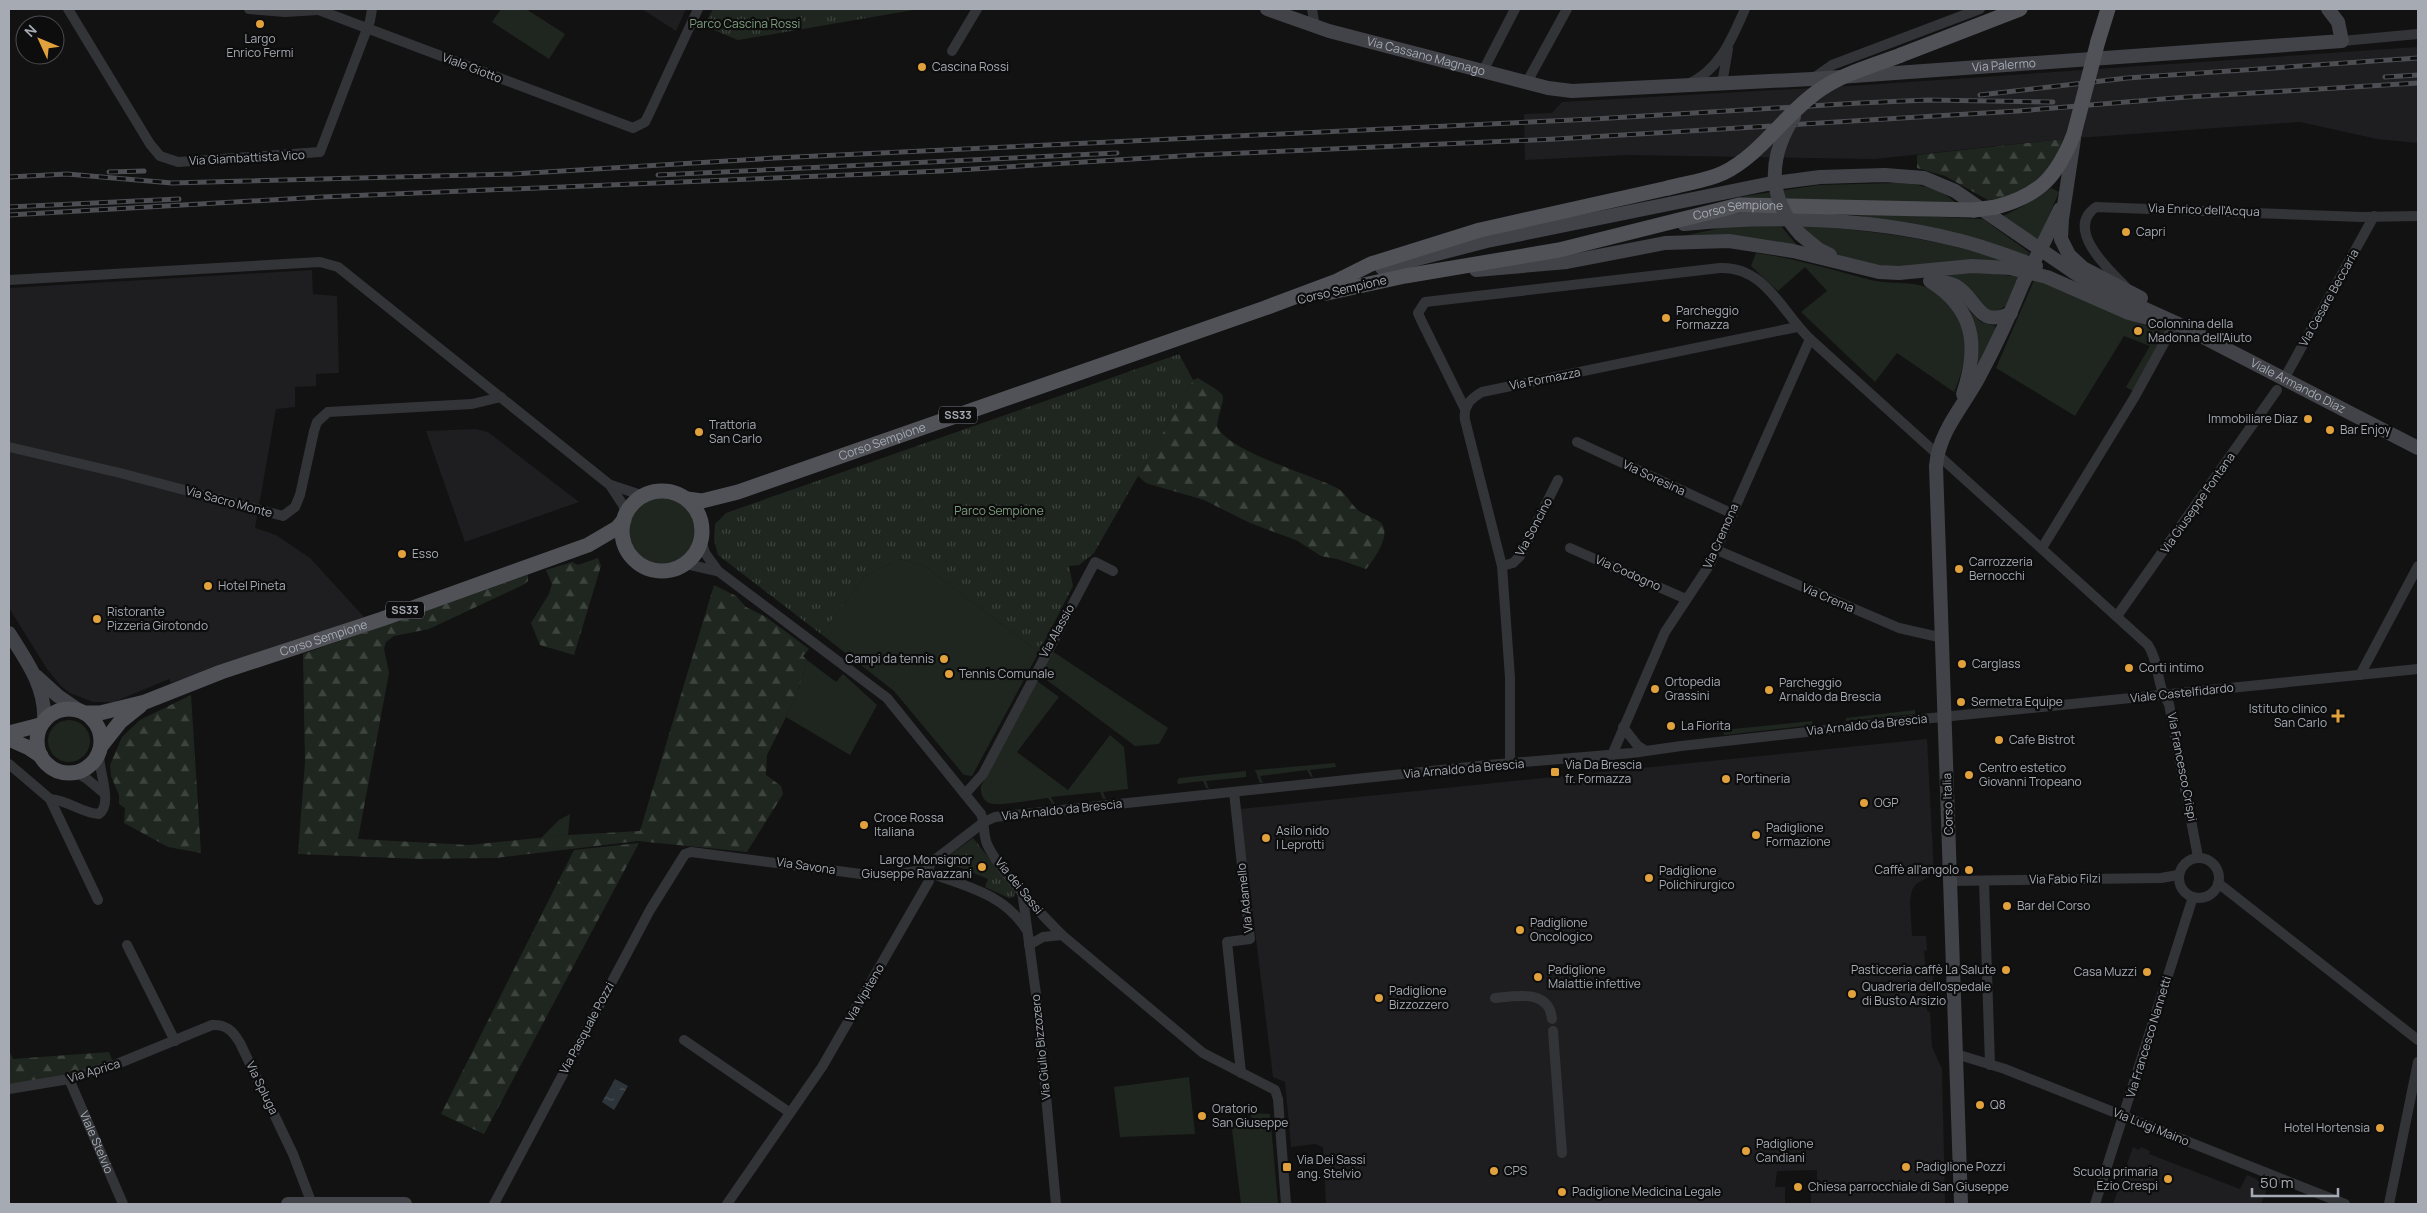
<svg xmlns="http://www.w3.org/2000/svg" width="2427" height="1213" font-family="Manrope,sans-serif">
<defs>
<pattern id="forest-firs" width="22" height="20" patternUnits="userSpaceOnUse" patternTransform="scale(1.25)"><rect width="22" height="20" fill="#1f261f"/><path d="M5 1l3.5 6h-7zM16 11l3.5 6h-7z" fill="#3d433d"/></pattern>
<pattern id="park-tufts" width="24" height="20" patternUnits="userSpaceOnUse" patternTransform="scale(1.25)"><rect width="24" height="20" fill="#1f261f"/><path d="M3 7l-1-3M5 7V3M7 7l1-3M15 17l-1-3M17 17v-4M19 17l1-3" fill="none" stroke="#3d433d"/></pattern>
<pattern id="water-ripples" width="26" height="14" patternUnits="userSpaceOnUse" patternTransform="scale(1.25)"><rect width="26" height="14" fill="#2d353b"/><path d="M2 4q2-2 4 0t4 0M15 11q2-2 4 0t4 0" fill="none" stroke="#485055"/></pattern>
</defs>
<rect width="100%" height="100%" fill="#121213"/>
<g fill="#1e1e20">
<polygon points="642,9 686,9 676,31"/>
<polygon points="2418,47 2418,143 2377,139 2300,122 2063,139 1875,159 1628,155 1525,160 1524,114 1552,113 1562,102 1865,85"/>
<polygon points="312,270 313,294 337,296 339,373 316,374 316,386 295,387 295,407 276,409 255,528 276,535 310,558 364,617 171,683 169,679 114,702 93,702 70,693 61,686 47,669 9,608 9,288"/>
<polygon points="476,429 488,432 579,502 465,542 426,431"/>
<polygon points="1927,739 1934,874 1916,884 1912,890 1910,901 1912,936 1926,936 1927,950 1924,951 1926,973 1933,973 1934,987 1926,988 1927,1011 1930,1012 1932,1047 1942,1069 1945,1204 1811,1204 1811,1185 1817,1184 1817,1170 1777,1171 1775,1187 1785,1187 1785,1204 1326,1204 1323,1147 1315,1144 1291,1147 1285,1082 1273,1077 1240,809"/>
<polygon points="2133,1147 2139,1150 2141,1147 2150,1151 2149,1154 2240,1189 2247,1175 2269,1184 2261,1204 2113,1204"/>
</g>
<g fill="#1f261f">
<polygon points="501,9 526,9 565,34 549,59 492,22"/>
<path d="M1898,183c23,1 45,6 62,24l-222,-8 1,-2 80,-12z"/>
<polygon points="2051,188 2059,192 2038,241 2003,216 2023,206"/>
<polygon points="1857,213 1983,219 2030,253 2026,256 1967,236 1854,215"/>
<polygon points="1780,225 1800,249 1649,243 1726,227"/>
<path d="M1798,225c71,5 141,14 209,36 -49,3 -132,16 -176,-10 -12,-7 -23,-18 -33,-26z"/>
<path d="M1756,253c42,6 74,16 115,27 19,5 41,0 60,9 40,20 40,67 23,103l-57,-39 -22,29 -74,-70 26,-21 -22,-24 -27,24 -27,-25z"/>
<polygon points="1978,272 2020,277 2009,304 1992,314 1944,275"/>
<polygon points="2035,278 2144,325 2166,330 2133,391 2126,387 2150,346 2124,336 2075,416 1996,368"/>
<polygon points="1970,312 1981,322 1995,326 1996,330 1978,366"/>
<circle cx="663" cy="531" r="34"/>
<polygon points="900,559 925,566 1039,652 972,776 964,775 894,691 821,634 865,576"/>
<polygon points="1052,651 1168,728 1159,744 1135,746 1040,675"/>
<polygon points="807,660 836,682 843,674 877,705 850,755 786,717 797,695"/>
<path d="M1037,681l22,16 -42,55 51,38 42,-55 14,12 4,42 -25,3 3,7h-3l-3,-7 -49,5 4,7 -2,1 -5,-7c-12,1 -49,9 -59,5 -6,-3 -9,-10 -8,-17z"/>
<polygon points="1915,710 1915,714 1846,721 1846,718"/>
<circle cx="69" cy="741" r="21"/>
<polygon points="1812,721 1813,725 1724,735 1723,730"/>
<polygon points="1335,763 1336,767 1310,770 1313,777 1311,777 1307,770 1260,776 1263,783 1260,783 1255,770"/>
<polygon points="1246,771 1246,777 1206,781 1209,789 1206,788 1203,781 1178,784 1177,781 1179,778"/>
<polygon points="570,814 568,835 541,838 559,820"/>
<polygon points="1189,1077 1195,1134 1120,1137 1114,1087"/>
<polygon points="1251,1113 1270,1114 1278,1204 1241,1204 1231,1121 1251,1119"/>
</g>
<g fill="url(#forest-firs)">
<polygon points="2063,139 2057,154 2043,175 2025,189 1999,199 1988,200 1945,176 1917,168 1917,155"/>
<path d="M1198,378c35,22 25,12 19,48 10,25 92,48 118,61 10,4 15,17 24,24 6,4 19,8 23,13 9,12 -9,37 -16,45l-29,-10 -16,-3 -25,-16 -46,-17 -46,-23 -48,-14 -10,-3 -8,-7 55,-96z"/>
<polygon points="598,558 601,566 574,655 540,645 531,623 549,594 552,584 546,570 572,562 578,565"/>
<polygon points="528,575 528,581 523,585 429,629 394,636 386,642 384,649 389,673 358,839 469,845 568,835 640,831 714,585 736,596 746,607 766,617 809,649 803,656 807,660 797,695 767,755 766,775 781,786 783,794 747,852 638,841 496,858 420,859 298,854 305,762 303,654"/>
<polygon points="191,695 201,853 168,847 124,823 125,808 119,804 119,795 111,776 110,765 122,737 140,720"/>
<polygon points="639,843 484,1134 441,1114 574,850"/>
<polygon points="9,1050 13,1059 109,1052 113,1062 64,1076 9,1084"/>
</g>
<g fill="url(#park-tufts)">
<polygon points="713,9 919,9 738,40 704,26"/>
<polygon points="1179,354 1193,380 1094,553 1079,565 1069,566 1073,586 1039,652 925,566 900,559 865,576 821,634 718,555 714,540 715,524 726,513"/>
<polygon points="973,838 1015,891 1014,897 1009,898 985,887 988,879 946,862 941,869 946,858"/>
</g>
<polygon fill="url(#water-ripples)" points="615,1079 628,1086 614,1110 602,1102"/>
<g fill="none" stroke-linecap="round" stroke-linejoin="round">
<g stroke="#333438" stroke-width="10">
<polyline points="68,9 150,144 160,156 178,162 320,152 370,21 372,9"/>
<polyline points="249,9 285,12 318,10"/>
<polyline points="316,9 633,128 645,122 649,114 698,9"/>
<polyline points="1312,9 1315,27"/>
<polyline points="2342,41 2418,34"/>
<polyline points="952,51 977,9"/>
<polyline points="1483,71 1515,9"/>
<polyline points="1812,79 1832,65 1980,9"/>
<polyline points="1527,82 1567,9"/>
<path d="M1688,84c32,-14 44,-46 57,-75"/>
<polyline points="1722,84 1728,49"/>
<polyline points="9,280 320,262 338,267 610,485 623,505 626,516"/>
<path d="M2125,286c-16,-16 -61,-57 -29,-79l266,10 56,-1"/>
<polyline points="2284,379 2374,216"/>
<path d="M1465,409l-44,-89 -3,-7 7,-11 295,-34c45,-2 62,44 90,71l338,306c12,18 8,41 21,59l29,153"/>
<polyline points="1577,442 1731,513"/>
<polyline points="9,447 120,473 283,516 295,507 300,495 314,431 317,422 328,412 472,404 501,397"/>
<polyline points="611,485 644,496"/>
<path d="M701,540l4,13 13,18 169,127 94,116c4,10 2,20 6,30 11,25 55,71 75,91l141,118 72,37 3,9 8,105"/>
<polyline points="1570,548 1686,599"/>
<polyline points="2042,548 2134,398 2169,334 2178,324"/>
<polyline points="1717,550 1899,628 1943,638"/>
<polyline points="686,564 717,571"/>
<polyline points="1502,566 1513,563 1520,556 1558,480"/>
<polyline points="2117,616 2277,390"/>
<polyline points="2360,675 2418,566"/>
<polyline points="1623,727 1638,746 1646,751"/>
<polyline points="1612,755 1665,632 1710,564 1810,339"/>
<polyline points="9,764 50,799 98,900"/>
<path d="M1510,764v-86l-8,-112 -37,-146c-2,-14 5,-21 17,-28l315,-65"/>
<polyline points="75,772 87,779 105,794"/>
<polyline points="1234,792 1250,939 1227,942 1241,1073"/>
<polyline points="965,794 983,774 1095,562 1113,571"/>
<path d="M50,799c18,1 31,14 49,15 14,-10 0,-42 0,-59"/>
<circle cx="2199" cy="878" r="20"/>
<polyline points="927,869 932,862 984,822 995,817 1488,765 1632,753 1681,746 1932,718 2418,669"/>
<path d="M927,869l6,5c36,13 71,21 93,55"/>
<polyline points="1950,881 2161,878 2178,875"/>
<polyline points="1984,881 1990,1065"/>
<polyline points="2218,883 2418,1040"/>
<polyline points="1022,891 1038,1009 1056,1204"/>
<polyline points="127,945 175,1041"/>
<polyline points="1029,945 1043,937 1062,935"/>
<path d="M1495,998c22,-2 54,-9 57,21"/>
<polyline points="1553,1031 1562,1153"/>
<polyline points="684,1040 789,1112"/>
<polyline points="1956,1054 2005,1069 2345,1204"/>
<path id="s1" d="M69,1079l54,125"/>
<path d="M9,1089l60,-10 48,-15 95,-39c14,-1 21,6 28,18l53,111 19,50"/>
<polyline points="494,1204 650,910 685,854 691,852 861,874 894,875 927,869"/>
<polyline points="727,1204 822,1067 929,881 927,869"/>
<polyline points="2095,1204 2193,897"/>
<polyline points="2389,1204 2418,1062"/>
</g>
<g stroke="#414348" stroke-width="14">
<path id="s2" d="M1267,9l62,22 219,57 24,3 240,-12 530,-38 -4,-19 -10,-13"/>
<polyline points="2074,139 2062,219 2061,239 2069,255 2083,268 2141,298"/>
<path d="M1684,224c87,-9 184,-6 269,15 28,6 56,17 83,27"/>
<polyline points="1800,234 1818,249 1830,255"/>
<polyline points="2045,240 2060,209"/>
<path id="s3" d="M1382,268l105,-27 280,-57 53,-7 65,-2 39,3 31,13 139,95 84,38 240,124"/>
<polyline points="1476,270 1567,262 1665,243 1729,241 1793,251 1879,272 1899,273 1972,266 2010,268 2047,277 2129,313 2163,322"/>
<path d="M1930,281c45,28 49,65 33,113"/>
<path d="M1936,281c7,1 14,2 20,5 22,13 21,43 55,27"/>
<path d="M9,633c17,27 37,54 35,87"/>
<polyline points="36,676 58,696 77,709"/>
<polyline points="288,1204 405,1204"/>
<path d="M1961,1204l-25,-738c3,-35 27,-59 43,-89 16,-30 31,-62 44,-94"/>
</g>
<g stroke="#505257" stroke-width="15">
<polyline points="2098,41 2108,9"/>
<polyline points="1901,55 2020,9"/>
<path d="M1996,207c45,-12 61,-31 78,-73"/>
<path id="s4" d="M1327,293l78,-17 154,-26 180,-45 235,5"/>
<circle cx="662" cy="531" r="40"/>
<path id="s5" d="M687,499l15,2 36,-9 527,-184 72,-27 34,-17 109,-34 188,-42"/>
<circle cx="69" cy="741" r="32"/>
<path id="s6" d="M87,713h13l45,-11 76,-30 161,-53 206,-74 29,-17 7,-8"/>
<polyline points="9,733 40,725"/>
<polyline points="9,739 29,748 41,756"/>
<polyline points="101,746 120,722 140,706"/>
</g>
<g stroke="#4c4e53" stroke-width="5">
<g id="rail">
<polyline points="2385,77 2418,75"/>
<polyline points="1980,95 2127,78 2418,58"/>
<polyline points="109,172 144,171"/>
<polyline points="658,175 1117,153"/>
<polyline points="9,177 67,174 172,183 513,174 775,158 1594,119 1859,103 1928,100 2053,102"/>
<polyline points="9,207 179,199"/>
<polyline points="9,215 322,197 942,171 1197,155 1556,139 2018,111 2187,97 2418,83"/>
</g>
</g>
<use href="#rail" stroke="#0d0d0e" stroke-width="3" stroke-dasharray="9" stroke-linecap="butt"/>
<g stroke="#414348" stroke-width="14">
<path d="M1794,117c-26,40 -27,81 6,117"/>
<polyline points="2023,283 2045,240"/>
</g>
<g stroke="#505257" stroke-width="15">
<polyline points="2074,134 2098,41"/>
<path d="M1668,188c18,-5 38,-7 55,-15 39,-19 62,-60 98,-84 24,-16 54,-24 80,-34"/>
<polyline points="1974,210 1996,207"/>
</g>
</g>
<g fill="#e1a13c" stroke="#0d0d0e" stroke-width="2">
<circle cx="260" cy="24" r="5"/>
<circle cx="922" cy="67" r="5"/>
<circle cx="2126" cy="232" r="5"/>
<circle cx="1666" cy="318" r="5"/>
<circle cx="2138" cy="331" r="5"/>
<circle cx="2308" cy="419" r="5"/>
<circle cx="2330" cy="430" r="5"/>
<circle cx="699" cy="432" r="5"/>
<circle cx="402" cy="554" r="5"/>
<circle cx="1959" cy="569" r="5"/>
<circle cx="208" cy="586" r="5"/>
<circle cx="97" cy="619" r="5"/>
<circle cx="944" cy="659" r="5"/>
<circle cx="1962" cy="664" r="5"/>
<circle cx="2129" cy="668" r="5"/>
<circle cx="949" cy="674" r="5"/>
<circle cx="1655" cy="689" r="5"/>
<circle cx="1769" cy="690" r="5"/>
<circle cx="1961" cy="702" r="5"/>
<path d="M2335.5 708.5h5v5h5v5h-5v5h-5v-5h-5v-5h5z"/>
<circle cx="1671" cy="726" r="5"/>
<circle cx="1999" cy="740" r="5"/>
<rect x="1550" y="767" width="10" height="10" rx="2.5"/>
<circle cx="1969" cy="775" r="5"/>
<circle cx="1726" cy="779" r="5"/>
<circle cx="1864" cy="803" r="5"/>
<circle cx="864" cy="825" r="5"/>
<circle cx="1756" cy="835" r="5"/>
<circle cx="1266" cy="838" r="5"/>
<circle cx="982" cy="867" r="5"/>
<circle cx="1969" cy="870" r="5"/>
<circle cx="1649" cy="878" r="5"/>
<circle cx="2007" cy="906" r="5"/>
<circle cx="1520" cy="930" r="5"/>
<circle cx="2006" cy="970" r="5"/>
<circle cx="2147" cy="972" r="5"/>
<circle cx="1538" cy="977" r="5"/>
<circle cx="1852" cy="994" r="5"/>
<circle cx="1379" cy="998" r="5"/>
<circle cx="1980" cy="1105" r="5"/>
<circle cx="1202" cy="1116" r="5"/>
<circle cx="2380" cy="1128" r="5"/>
<circle cx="1746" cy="1151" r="5"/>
<rect x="1282" y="1162" width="10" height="10" rx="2.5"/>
<circle cx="1906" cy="1167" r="5"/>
<circle cx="1494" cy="1171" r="5"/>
<circle cx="2168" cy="1179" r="5"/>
<circle cx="1798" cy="1187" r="5"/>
<circle cx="1562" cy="1192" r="5"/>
</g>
<g text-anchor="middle" stroke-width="4.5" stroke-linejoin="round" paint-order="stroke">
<g fill="#0d0d0e" stroke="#777b82" stroke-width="1">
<rect x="939" y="406.5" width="38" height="17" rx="4"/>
<rect x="386" y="601.5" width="38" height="17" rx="4"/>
</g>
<g font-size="11" font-weight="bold" fill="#a5aab3">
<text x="958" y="419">SS33</text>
<text x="405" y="614">SS33</text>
</g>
<g font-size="12" fill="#7d9c7d" stroke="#0d0d0e">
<text x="745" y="28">Parco Cascina Rossi</text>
<text x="999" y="515">Parco Sempione</text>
</g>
<g font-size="12" fill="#a5aab3" stroke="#0d0d0e" text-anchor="start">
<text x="260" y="43" text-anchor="middle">Largo<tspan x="260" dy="14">Enrico Fermi</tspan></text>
<text x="932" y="71">Cascina Rossi</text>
<text x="2136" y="236">Capri</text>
<text x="1676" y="315">Parcheggio<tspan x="1676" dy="14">Formazza</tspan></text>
<text x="2148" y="328">Colonnina della<tspan x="2148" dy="14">Madonna dell'Aiuto</tspan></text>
<text x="2298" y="423" text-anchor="end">Immobiliare Diaz</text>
<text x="709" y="429">Trattoria<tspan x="709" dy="14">San Carlo</tspan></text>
<text x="2340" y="434">Bar Enjoy</text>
<text x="412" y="558">Esso</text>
<text x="1969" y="566">Carrozzeria<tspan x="1969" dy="14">Bernocchi</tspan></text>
<text x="218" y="590">Hotel Pineta</text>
<text x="107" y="616">Ristorante<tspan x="107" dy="14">Pizzeria Girotondo</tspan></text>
<text x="934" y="663" text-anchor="end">Campi da tennis</text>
<text x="1972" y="668">Carglass</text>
<text x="2139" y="672">Corti intimo</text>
<text x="959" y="678">Tennis Comunale</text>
<text x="1665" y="686">Ortopedia<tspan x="1665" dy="14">Grassini</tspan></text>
<text x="1779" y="687">Parcheggio<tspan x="1779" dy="14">Arnaldo da Brescia</tspan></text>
<text x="1971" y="706">Sermetra Equipe</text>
<text x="2327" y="713" text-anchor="end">Istituto clinico<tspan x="2327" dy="14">San Carlo</tspan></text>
<text x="1681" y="730">La Fiorita</text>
<text x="2009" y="744">Cafe Bistrot</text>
<text x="1565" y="769">Via Da Brescia<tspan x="1565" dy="14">fr. Formazza</tspan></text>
<text x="1979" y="772">Centro estetico<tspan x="1979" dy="14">Giovanni Tropeano</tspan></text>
<text x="1736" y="783">Portineria</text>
<text x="1874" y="807">OGP</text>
<text x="874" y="822">Croce Rossa<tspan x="874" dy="14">Italiana</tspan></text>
<text x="1766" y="832">Padiglione<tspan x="1766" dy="14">Formazione</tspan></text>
<text x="1276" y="835">Asilo nido<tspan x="1276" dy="14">I Leprotti</tspan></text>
<text x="972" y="864" text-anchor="end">Largo Monsignor<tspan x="972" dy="14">Giuseppe Ravazzani</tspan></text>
<text x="1959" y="874" text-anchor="end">Caffè all'angolo</text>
<text x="1659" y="875">Padiglione<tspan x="1659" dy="14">Polichirurgico</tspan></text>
<text x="2017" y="910">Bar del Corso</text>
<text x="1530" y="927">Padiglione<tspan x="1530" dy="14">Oncologico</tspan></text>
<text x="1548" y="974">Padiglione<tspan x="1548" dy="14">Malattie infettive</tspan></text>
<text x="1996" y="974" text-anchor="end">Pasticceria caffè La Salute</text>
<text x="2137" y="976" text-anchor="end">Casa Muzzi</text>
<text x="1862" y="991">Quadreria dell'ospedale<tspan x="1862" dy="14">di Busto Arsizio</tspan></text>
<text x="1389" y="995">Padiglione<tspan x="1389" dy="14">Bizzozzero</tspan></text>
<text x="1990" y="1109">Q8</text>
<text x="1212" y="1113">Oratorio<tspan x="1212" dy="14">San Giuseppe</tspan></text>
<text x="2370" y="1132" text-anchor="end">Hotel Hortensia</text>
<text x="1756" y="1148">Padiglione<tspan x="1756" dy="14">Candiani</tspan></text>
<text x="1297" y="1164">Via Dei Sassi<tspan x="1297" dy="14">ang. Stelvio</tspan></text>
<text x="1916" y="1171">Padiglione Pozzi</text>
<text x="1504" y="1175">CPS</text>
<text x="2158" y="1176" text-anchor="end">Scuola primaria<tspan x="2158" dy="14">Ezio Crespi</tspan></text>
<text x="1808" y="1191">Chiesa parrocchiale di San Giuseppe</text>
<text x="1572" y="1196">Padiglione Medicina Legale</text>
</g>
<g font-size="12" fill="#a5aab3" stroke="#0d0d0e">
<text dy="4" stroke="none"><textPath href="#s2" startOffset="166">Via Cassano Magnago</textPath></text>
<text dy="4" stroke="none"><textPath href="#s2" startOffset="749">Via Palermo</textPath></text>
<text transform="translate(472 68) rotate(21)" y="4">Viale Giotto</text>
<text transform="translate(247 158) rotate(-3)" y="4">Via Giambattista Vico</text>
<text transform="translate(2204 210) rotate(2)" y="4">Via Enrico dell'Acqua</text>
<text dy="4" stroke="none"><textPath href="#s4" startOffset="420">Corso Sempione</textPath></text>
<text transform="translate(1342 290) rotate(-13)" y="4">Corso Sempione</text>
<text transform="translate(2329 298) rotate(-61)" y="4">Via Cesare Beccaria</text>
<text transform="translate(1545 379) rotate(-11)" y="4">Via Formazza</text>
<text dy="4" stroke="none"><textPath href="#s3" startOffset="981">Viale Armando Diaz</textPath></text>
<text dy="4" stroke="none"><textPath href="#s5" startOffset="205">Corso Sempione</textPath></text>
<text transform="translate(1654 478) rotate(25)" y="4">Via Soresina</text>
<text transform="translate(229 502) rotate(15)" y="4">Via Sacro Monte</text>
<text transform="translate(2198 503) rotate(-55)" y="4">Via Giuseppe Fontana</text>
<text transform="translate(1534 527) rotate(-62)" y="4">Via Soncino</text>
<text transform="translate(1721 536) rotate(-66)" y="4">Via Cremona</text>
<text transform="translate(1628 573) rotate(24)" y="4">Via Codogno</text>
<text transform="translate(1828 598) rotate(23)" y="4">Via Crema</text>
<text transform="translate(1057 631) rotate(-61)" y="4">Via Alassio</text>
<text dy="4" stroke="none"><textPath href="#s6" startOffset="249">Corso Sempione</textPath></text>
<text transform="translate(2182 693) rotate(-6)" y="4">Viale Castelfidardo</text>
<text transform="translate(1867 725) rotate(-6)" y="4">Via Arnaldo da Brescia</text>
<text transform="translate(2182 767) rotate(79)" y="4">Via Francesco Crispi</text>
<text transform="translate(1464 769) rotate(-5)" y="4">Via Arnaldo da Brescia</text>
<text transform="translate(1948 804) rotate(-92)" y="4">Corso Italia</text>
<text transform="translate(1062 810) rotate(-6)" y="4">Via Arnaldo da Brescia</text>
<text transform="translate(806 866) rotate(8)" y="4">Via Savona</text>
<text transform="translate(2065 879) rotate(-1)" y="4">Via Fabio Filzi</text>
<text transform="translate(1019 886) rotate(51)" y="4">Via dei Sassi</text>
<text transform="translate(1245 898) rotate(-96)" y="4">Via Adamello</text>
<text transform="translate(865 993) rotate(-60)" y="4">Via Vipiteno</text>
<text transform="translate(587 1028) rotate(-62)" y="4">Via Pasquale Pozzi</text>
<text transform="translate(2149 1037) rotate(-73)" y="4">Via Francesco Nannetti</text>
<text transform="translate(1041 1047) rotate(-96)" y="4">Via Giulio Bizzozero</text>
<text transform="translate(94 1071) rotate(-17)" y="4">Via Aprica</text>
<text transform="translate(262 1088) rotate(64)" y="4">Via Spluga</text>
<text transform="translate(2151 1127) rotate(22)" y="4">Via Luigi Maino</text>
<text dy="4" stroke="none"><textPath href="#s1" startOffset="69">Viale Stelvio</textPath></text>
</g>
</g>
<rect width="2427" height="1213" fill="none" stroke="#a5aab3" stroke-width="20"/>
<g transform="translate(40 40) rotate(314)"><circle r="24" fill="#0d0d0e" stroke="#4a4c50"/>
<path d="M0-4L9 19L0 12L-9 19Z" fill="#e1a13c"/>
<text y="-8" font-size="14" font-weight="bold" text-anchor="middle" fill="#a5aab3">N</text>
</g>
<path d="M2252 1188v8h86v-8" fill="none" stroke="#a5aab3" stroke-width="2.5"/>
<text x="2260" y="1188" font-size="15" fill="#a5aab3" stroke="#0d0d0e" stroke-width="4" paint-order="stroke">50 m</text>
</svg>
